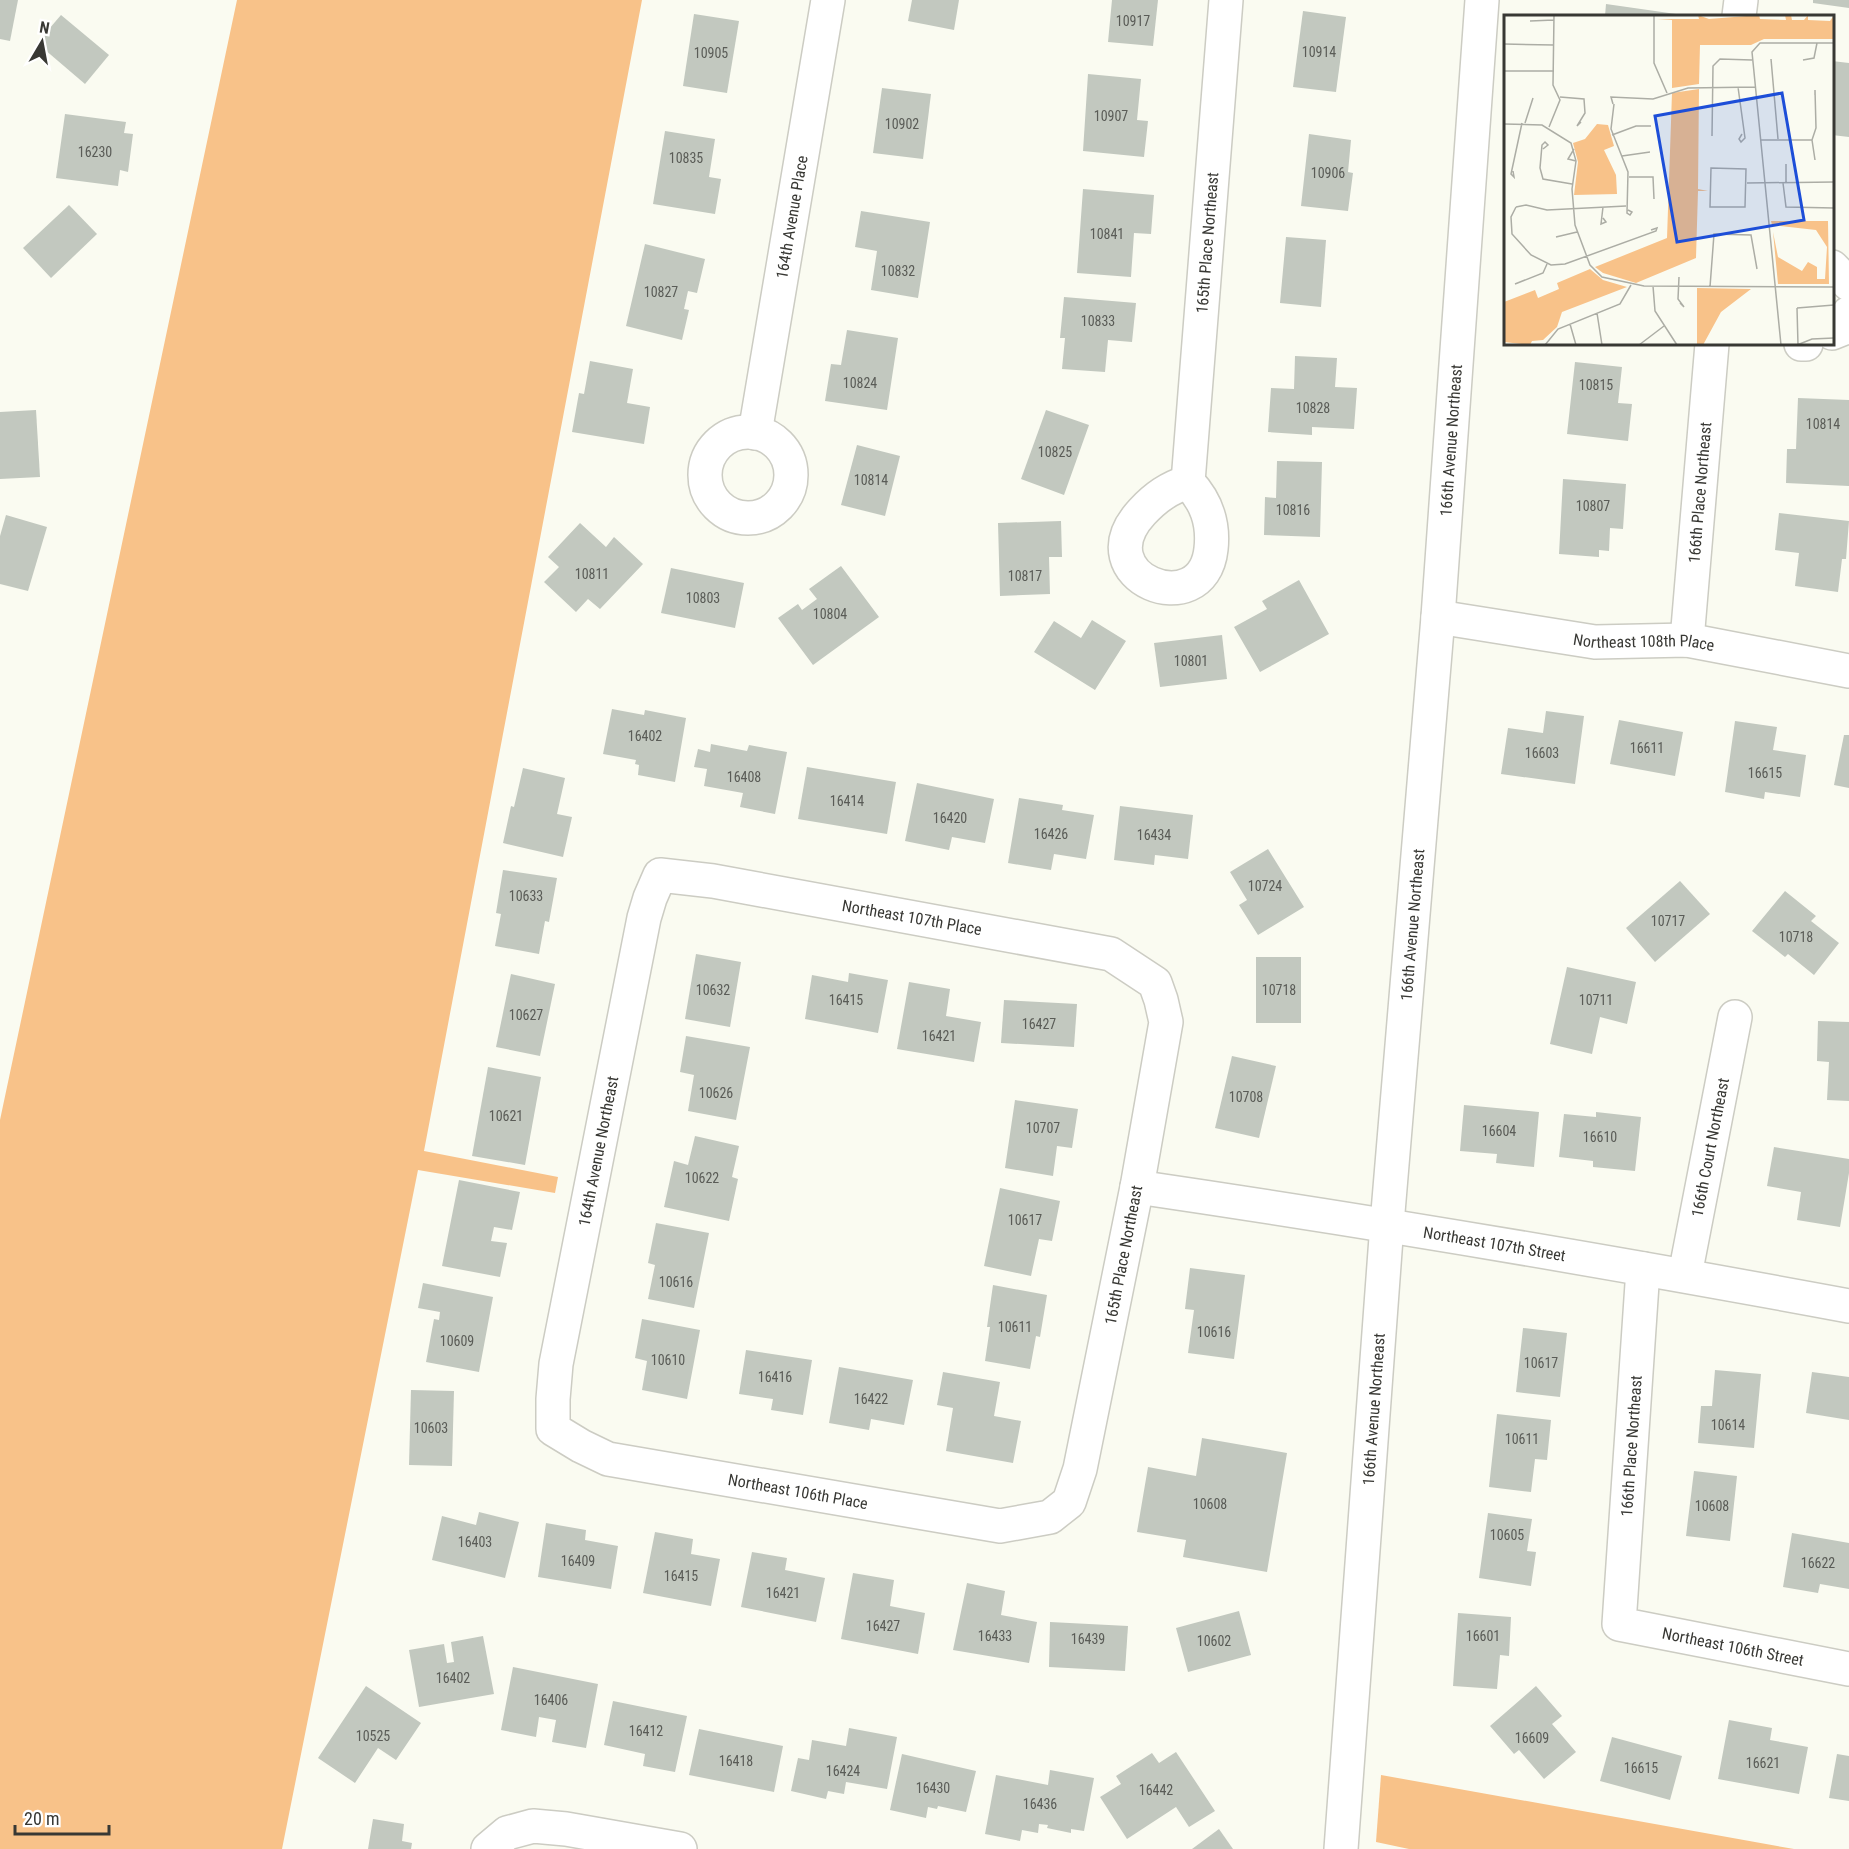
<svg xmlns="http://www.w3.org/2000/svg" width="1849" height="1849" font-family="'Roboto Condensed',sans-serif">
<rect width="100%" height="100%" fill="#fafbf1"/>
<g fill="#f8c289">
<polygon points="237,0 642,0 424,1151 558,1177 555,1193 418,1170 282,1849 0,1849 0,1120"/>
<polygon points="1381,1775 1794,1849 1409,1849 1376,1842"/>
</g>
<g fill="#c2c8bf">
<polygon points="0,0 18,0 10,41 0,39"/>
<polygon points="912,0 959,0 954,30 908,21"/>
<polygon points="1112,0 1158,0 1153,46 1108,42"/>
<polygon points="1813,0 1849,0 1849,8 1813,3"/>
<polygon points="1606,4 1676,14 1676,16 1605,16"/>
<polygon points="1303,11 1346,17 1336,92 1293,87"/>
<polygon points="694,14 739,21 727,93 683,86"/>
<polygon points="61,15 109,55 85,84 37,43"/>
<polygon points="1832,61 1849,63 1849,137 1832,135"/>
<polygon points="1088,74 1141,79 1137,120 1148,121 1144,157 1083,151"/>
<polygon points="882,88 931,94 923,159 873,153"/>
<polygon points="65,114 126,122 124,133 133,134 128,172 120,170 118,186 56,178"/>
<polygon points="665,131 715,139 709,177 721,179 715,214 653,204"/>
<polygon points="1309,134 1351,140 1348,172 1353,173 1348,211 1301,206"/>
<polygon points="1083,189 1154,195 1151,234 1134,233 1131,277 1077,273"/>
<polygon points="69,205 97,234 51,278 23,248"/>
<polygon points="861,211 930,222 918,298 871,290 877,251 855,247"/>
<polygon points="1286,237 1326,240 1321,307 1280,303"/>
<polygon points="645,244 705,259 697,293 688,291 684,309 689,310 682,340 626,326"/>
<polygon points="1064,297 1136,303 1132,342 1108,340 1105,372 1062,369 1065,338 1060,338"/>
<polygon points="847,330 898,338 887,410 825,401 831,364 841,365"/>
<polygon points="1295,356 1337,358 1335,387 1357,388 1354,429 1312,427 1312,435 1268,432 1271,388 1294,389"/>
<polygon points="590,361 633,369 627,403 650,407 644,444 572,432 579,393 584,394"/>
<polygon points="1575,362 1622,367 1618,403 1632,404 1628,441 1567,434"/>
<polygon points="1798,398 1849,400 1849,486 1786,483 1787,449 1796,449"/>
<polygon points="36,410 40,477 0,479 0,412"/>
<polygon points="1046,410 1089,425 1064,495 1021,479"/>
<polygon points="857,445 900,456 885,516 841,505"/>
<polygon points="1277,461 1322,462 1320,537 1264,535 1265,497 1276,498"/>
<polygon points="1563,479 1626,484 1623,529 1610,528 1609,551 1599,550 1599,557 1559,554"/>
<polygon points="1779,513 1849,521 1846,559 1842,559 1838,592 1795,586 1799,553 1775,550"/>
<polygon points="6,515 47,527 28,591 0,584 0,536"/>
<polygon points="1061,521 1062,557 1049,557 1050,594 1000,596 998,523"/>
<polygon points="580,523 606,547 614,537 643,564 600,609 588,599 576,612 544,582 559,567 548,557"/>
<polygon points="841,566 879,617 813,665 778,618 798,604 802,610 817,599 809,589"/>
<polygon points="671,568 744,583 735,628 661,613"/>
<polygon points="1299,580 1329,634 1260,672 1234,627 1267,609 1262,601"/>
<polygon points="1092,620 1126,641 1095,690 1034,652 1054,621 1081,638"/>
<polygon points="1222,635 1227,679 1160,687 1154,643"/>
<polygon points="612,709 644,715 645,710 686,718 675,782 638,775 639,765 635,764 636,760 603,754"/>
<polygon points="1546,711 1584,716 1575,784 1501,774 1508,728 1543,733"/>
<polygon points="1619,720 1683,732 1675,776 1610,764"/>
<polygon points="1735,721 1777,727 1773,750 1806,755 1800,797 1765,792 1764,799 1725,792"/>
<polygon points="1844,735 1849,735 1849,788 1834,785"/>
<polygon points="711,744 747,751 749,745 787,752 775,814 740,807 743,793 704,786 707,769 694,767 698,749 710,752"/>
<polygon points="807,767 896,782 887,834 798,819"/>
<polygon points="523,768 565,778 557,814 572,817 563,857 503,843 511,806 514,807"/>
<polygon points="917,783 994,799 985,843 952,837 949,850 905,841"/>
<polygon points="1019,798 1063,805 1062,810 1094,815 1086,859 1054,854 1051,870 1008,863"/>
<polygon points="1120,806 1193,815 1188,859 1155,855 1154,865 1114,860"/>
<polygon points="1268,849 1304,907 1258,935 1239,905 1247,900 1230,872"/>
<polygon points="503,870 557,878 549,922 545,921 539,954 495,946 501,914 496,913"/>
<polygon points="1680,881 1710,914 1655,962 1626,928"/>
<polygon points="1785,891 1816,916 1811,921 1839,943 1814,975 1788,954 1785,957 1752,931"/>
<polygon points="696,954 741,962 730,1027 685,1019"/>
<rect x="1256" y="957" width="45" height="66"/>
<polygon points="1567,967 1636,982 1627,1024 1600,1017 1592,1054 1550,1044"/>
<polygon points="849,973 888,980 878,1033 805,1019 812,975 848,982"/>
<polygon points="511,974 555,984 540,1056 496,1047"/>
<polygon points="909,982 950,989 946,1016 981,1022 974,1062 897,1049"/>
<polygon points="1004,1000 1077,1004 1074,1047 1001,1043"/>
<polygon points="1818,1021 1849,1022 1849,1101 1827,1100 1829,1062 1817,1061"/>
<polygon points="686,1036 750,1047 736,1120 688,1111 694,1075 680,1072"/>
<polygon points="1232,1056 1276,1066 1259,1138 1215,1128"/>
<polygon points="488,1067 541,1077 525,1165 472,1156"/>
<polygon points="1015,1100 1078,1109 1072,1148 1057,1146 1053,1176 1005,1168"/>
<polygon points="1464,1105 1539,1112 1534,1167 1496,1163 1497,1154 1460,1151"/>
<polygon points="1596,1112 1641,1117 1635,1171 1593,1167 1593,1161 1559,1157 1564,1114 1596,1117"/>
<polygon points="695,1136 739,1146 732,1177 738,1179 729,1221 664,1207 674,1161 688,1165"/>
<polygon points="1774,1147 1849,1159 1849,1173 1840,1227 1797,1220 1801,1192 1767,1186"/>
<polygon points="459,1180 520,1192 512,1230 494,1227 491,1241 507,1243 500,1277 442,1266"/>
<polygon points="1000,1188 1060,1201 1052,1241 1039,1239 1031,1276 984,1266"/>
<polygon points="656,1223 709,1233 694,1308 648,1299 655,1265 648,1263"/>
<polygon points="1190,1268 1245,1275 1234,1359 1188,1353 1194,1310 1185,1309"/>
<polygon points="423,1283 493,1297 479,1372 426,1362 434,1319 439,1320 440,1312 418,1308"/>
<polygon points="993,1285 1047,1295 1040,1337 1036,1336 1030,1369 985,1361 990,1327 987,1327"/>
<polygon points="642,1319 700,1330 687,1399 642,1390 647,1361 635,1358"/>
<polygon points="1523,1328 1567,1333 1560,1397 1516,1392"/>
<polygon points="746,1350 812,1360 803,1415 771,1410 773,1399 739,1394"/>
<polygon points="839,1367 913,1380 904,1425 871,1419 869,1430 829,1423"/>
<polygon points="1715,1370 1761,1374 1754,1448 1698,1443 1701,1406 1712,1406"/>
<polygon points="943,1372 1000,1382 994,1416 1021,1421 1013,1463 946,1451 953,1408 937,1405"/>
<polygon points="1812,1372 1849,1377 1849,1420 1806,1413"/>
<polygon points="411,1390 454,1391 452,1466 409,1465"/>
<polygon points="1497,1414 1551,1420 1547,1460 1535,1459 1531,1492 1489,1487"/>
<polygon points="1202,1438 1287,1453 1267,1572 1183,1557 1186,1540 1137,1532 1148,1467 1196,1476"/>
<polygon points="1694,1471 1737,1476 1730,1541 1686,1536"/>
<polygon points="479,1512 519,1522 505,1578 432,1560 442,1516 476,1525"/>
<polygon points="1488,1513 1532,1519 1527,1551 1536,1552 1531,1586 1479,1578"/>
<polygon points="546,1523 586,1530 585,1540 618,1546 611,1589 538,1577"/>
<polygon points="655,1532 693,1539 691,1554 720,1559 711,1606 643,1593"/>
<polygon points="1792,1533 1849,1543 1849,1589 1820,1584 1818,1593 1783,1587"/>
<polygon points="752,1552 787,1558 785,1570 825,1578 816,1622 741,1607"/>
<polygon points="853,1573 894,1580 890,1606 925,1613 918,1654 841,1639"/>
<polygon points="967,1583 1005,1591 1001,1615 1037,1622 1029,1663 953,1650"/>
<polygon points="1239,1611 1251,1655 1188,1672 1176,1628"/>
<polygon points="1458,1613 1511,1617 1509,1656 1500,1655 1497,1689 1453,1686"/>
<polygon points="1050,1622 1128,1626 1125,1671 1049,1667"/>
<polygon points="483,1636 494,1694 419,1707 409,1650 444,1644 447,1663 454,1662 451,1642"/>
<polygon points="513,1667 598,1684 586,1748 552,1742 556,1720 539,1717 536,1737 501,1730"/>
<polygon points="366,1686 421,1723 396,1760 378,1748 355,1783 318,1758"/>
<polygon points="1536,1686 1562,1716 1552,1724 1576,1752 1544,1779 1519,1750 1514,1754 1490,1726"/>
<polygon points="613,1701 687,1716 675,1772 643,1766 645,1754 604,1745"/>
<polygon points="1729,1720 1772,1728 1770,1740 1808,1747 1799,1794 1718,1779"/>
<polygon points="849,1728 897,1737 887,1789 846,1782 844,1794 828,1791 826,1799 791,1791 798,1758 809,1760 812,1740 846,1746"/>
<polygon points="699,1729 783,1746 774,1792 689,1775"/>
<polygon points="1612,1737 1682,1756 1670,1800 1600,1781"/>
<polygon points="1176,1752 1215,1811 1189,1827 1176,1807 1127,1839 1100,1797 1121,1784 1116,1776 1152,1753 1159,1763"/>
<polygon points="902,1754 976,1771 966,1812 938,1806 937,1809 928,1807 926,1818 890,1810"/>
<polygon points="1837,1754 1849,1756 1849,1801 1829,1798"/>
<polygon points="1050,1770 1094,1778 1084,1831 1071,1829 1071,1833 1047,1828 1048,1825 1039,1824 1038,1833 1022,1830 1020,1841 985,1834 996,1775 1048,1785"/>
<polygon points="373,1819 404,1824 402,1841 412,1843 411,1849 368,1849"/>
<polygon points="1219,1829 1233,1849 1192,1849"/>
</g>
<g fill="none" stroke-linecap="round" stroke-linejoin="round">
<g stroke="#ccccc3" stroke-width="36">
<g id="minor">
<polyline points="1739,16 1741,0"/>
<polyline points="1832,267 1849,284"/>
<polyline points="1832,333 1842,329 1849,313"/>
<polyline points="1801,344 1806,344"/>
<circle cx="748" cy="475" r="43"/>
<path id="s1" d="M755,433l73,-433"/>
<path id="s2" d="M1188,482c-19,6 -32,15 -46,30 -60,65 61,113 69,37 3,-27 -5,-48 -23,-67l38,-482"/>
<path id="s3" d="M1438,617l157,25 92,-2 162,31"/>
<path id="s4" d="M1687,640l25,-296"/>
<polygon points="660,875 713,881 1111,954 1155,983 1161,1000 1166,1022 1137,1187 1080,1469 1069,1502 1050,1517 1000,1526 608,1459 581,1446 553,1429 553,1399 556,1364 644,918 650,898"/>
<path id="s5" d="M1137,1187c238,35 475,75 712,119"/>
<path id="s6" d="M1643,1269l-24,355 230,45"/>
<path id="s7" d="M1685,1275l50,-258"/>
<polyline points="488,1849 507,1833 533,1826 566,1829 680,1849"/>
<path id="s8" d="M1341,1849l46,-625 51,-607 44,-617"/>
</g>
</g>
<use href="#minor" stroke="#fff" stroke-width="33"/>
</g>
<g text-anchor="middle" stroke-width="6" stroke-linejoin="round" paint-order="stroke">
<g font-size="14" fill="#5a5c57">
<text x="1133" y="26">10917</text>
<text x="1319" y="57">10914</text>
<text x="711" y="58">10905</text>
<text x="1111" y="121">10907</text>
<text x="902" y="129">10902</text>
<text x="95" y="157">16230</text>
<text x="686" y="163">10835</text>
<text x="1328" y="178">10906</text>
<text x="1107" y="239">10841</text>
<text x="898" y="276">10832</text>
<text x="661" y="297">10827</text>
<text x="1098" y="326">10833</text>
<text x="860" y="388">10824</text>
<text x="1596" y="390">10815</text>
<text x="1313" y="413">10828</text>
<text x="1823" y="429">10814</text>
<text x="1055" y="457">10825</text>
<text x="871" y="485">10814</text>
<text x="1593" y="511">10807</text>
<text x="1293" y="515">10816</text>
<text x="592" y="579">10811</text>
<text x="1025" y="581">10817</text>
<text x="703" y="603">10803</text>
<text x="830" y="619">10804</text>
<text x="1191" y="666">10801</text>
<text x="645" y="741">16402</text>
<text x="1647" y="753">16611</text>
<text x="1542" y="758">16603</text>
<text x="1765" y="778">16615</text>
<text x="744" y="782">16408</text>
<text x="847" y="806">16414</text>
<text x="950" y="823">16420</text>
<text x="1051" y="839">16426</text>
<text x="1154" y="840">16434</text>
<text x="1265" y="891">10724</text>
<text x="526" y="901">10633</text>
<text x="1668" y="926">10717</text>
<text x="1796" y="942">10718</text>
<text x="713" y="995">10632</text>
<text x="1279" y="995">10718</text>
<text x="846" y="1005">16415</text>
<text x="1596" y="1005">10711</text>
<text x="526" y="1020">10627</text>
<text x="1039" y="1029">16427</text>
<text x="939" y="1041">16421</text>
<text x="716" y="1098">10626</text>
<text x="1246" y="1102">10708</text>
<text x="506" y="1121">10621</text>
<text x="1043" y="1133">10707</text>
<text x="1499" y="1136">16604</text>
<text x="1600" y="1142">16610</text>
<text x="702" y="1183">10622</text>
<text x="1025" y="1225">10617</text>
<text x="676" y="1287">10616</text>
<text x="1015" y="1332">10611</text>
<text x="1214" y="1337">10616</text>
<text x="457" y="1346">10609</text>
<text x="668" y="1365">10610</text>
<text x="1541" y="1368">10617</text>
<text x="775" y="1382">16416</text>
<text x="871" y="1404">16422</text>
<text x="1728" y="1430">10614</text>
<text x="431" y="1433">10603</text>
<text x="1522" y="1444">10611</text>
<text x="1210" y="1509">10608</text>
<text x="1712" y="1511">10608</text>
<text x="1507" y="1540">10605</text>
<text x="475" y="1547">16403</text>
<text x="578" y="1566">16409</text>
<text x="1818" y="1568">16622</text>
<text x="681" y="1581">16415</text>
<text x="783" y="1598">16421</text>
<text x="883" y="1631">16427</text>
<text x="995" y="1641">16433</text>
<text x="1483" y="1641">16601</text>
<text x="1088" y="1644">16439</text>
<text x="1214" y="1646">10602</text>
<text x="453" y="1683">16402</text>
<text x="551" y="1705">16406</text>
<text x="646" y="1736">16412</text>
<text x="373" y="1741">10525</text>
<text x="1532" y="1743">16609</text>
<text x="736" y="1766">16418</text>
<text x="1763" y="1768">16621</text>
<text x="1641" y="1773">16615</text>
<text x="843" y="1776">16424</text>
<text x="933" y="1793">16430</text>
<text x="1156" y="1795">16442</text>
<text x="1040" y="1809">16436</text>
</g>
<g font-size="16" fill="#383834" stroke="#fff">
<text dy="6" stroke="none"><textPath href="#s1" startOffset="219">164th Avenue Place</textPath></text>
<text dy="6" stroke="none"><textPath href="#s2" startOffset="538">165th Place Northeast</textPath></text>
<text dy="6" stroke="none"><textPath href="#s8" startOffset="1413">166th Avenue Northeast</textPath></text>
<text dy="6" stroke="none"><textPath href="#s4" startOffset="148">166th Place Northeast</textPath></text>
<text dy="6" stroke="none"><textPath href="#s3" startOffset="208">Northeast 108th Place</textPath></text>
<text transform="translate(912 917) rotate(10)" y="6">Northeast 107th Place</text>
<text dy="6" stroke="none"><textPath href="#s8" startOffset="927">166th Avenue Northeast</textPath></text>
<text dy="6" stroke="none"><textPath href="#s7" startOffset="130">166th Court Northeast</textPath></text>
<text transform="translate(598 1151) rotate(-79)" y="6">164th Avenue Northeast</text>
<text dy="6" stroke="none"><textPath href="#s5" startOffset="362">Northeast 107th Street</textPath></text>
<text transform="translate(1123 1255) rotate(-79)" y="6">165th Place Northeast</text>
<text dy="6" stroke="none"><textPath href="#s8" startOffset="441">166th Avenue Northeast</textPath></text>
<text transform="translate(1631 1446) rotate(-86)" y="6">166th Place Northeast</text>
<text transform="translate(798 1491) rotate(10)" y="6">Northeast 106th Place</text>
<text dy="6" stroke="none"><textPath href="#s6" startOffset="472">Northeast 106th Street</textPath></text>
</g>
</g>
<g transform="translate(1504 15)">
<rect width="330" height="330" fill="#fafbf1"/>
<path d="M194,0l11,4 50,-4 1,4 26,1 -1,-5h6l1,5h12l4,-5v5l22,1 4,-6v24h-70l-13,6h-51l-1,39 -27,4v-68l-15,-1h42zM195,74l-1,100 10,2h-10l-2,67 -60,25 -33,-10 -8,-6 72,-29 5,-145zM93,109l11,1 6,21 -10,4 12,25 1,19 -43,1 4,-33 -5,-19 12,-4zM267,206h57l1,63h-51l-5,-52 5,25 24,14 6,-9 9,5v12h8l2,-32 -11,-17 -44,-5zM86,254l13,11 24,7 -65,25 -5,15 -14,13 -11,1 -2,4 -26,-3v-40l31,-12 3,8 21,-9 -2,-6zM193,273l54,1 -30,23 -18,33h-6z" fill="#f8c289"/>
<path fill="none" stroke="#acada5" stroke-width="1.5" d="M150,0v48l13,30M26,6l24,-1M0,29l50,1M267,44l7,80M299,45l11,-2 3,-15M0,56h50M234,72l7,51 -4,4 -2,-3 3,-5M56,82l24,2 1,14 -8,13 4,-4M109,89l-2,-7 42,2 35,-11 68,-1M110,89l-3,25 17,43 -1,41 3,2 2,-3 -4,-2M21,108l8,-25M0,109l38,1 29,18 5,18 -4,28 3,36 15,40 12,12 42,9 190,1M45,112l11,-27 -7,-15 1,-70M108,120l24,-9h15M208,121l1,-70 7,-7 32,1M257,125h51M308,125l4,-12 -1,-38v5M308,125l3,20M39,134l5,-4 -3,-3 -3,3 -2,23 3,11 29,5M70,134l-6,10 8,2M118,141l28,-4M207,153l35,1 -1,38h-35zM9,156l1,6 -3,-3 11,-51M125,162h24l1,22M243,168l87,-1M279,168l3,24 48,1M282,168v-19M12,192l-5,10 1,17 19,21 20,10 14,-1 91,-33 1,-3 -6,2M12,192l10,-2 21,5 79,-4M99,203l3,4 -5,2 2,-17M52,222l21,-5M175,262l-1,22 6,8 -4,-4M11,269l28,-11 4,-9M149,271l2,25 22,34M206,272l4,-53 37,1 6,34M293,293l1,37M293,293l37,-3M93,298l5,32M66,309l6,21M41,330l13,-16 62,-25 11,-19M135,330l25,-19M277,330l-29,-293 8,-9h74M293,330l15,-6 22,-1"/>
<path fill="#1d4ed8" fill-opacity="0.15" stroke="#1d4ed8" stroke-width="3" d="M278,78l22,127 -127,22 -22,-126z"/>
<rect width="330" height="330" fill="none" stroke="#383834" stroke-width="3"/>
</g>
<g transform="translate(42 42) rotate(10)" stroke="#ffffff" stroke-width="4.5" paint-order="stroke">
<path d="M0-4.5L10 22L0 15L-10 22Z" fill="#383834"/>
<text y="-9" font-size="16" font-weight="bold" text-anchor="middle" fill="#383834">N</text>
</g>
<path d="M15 1825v9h94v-9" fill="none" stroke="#383834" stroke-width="3"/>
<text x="24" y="1825" font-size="18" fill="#383834" stroke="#ffffff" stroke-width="4.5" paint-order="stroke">20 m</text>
</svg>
